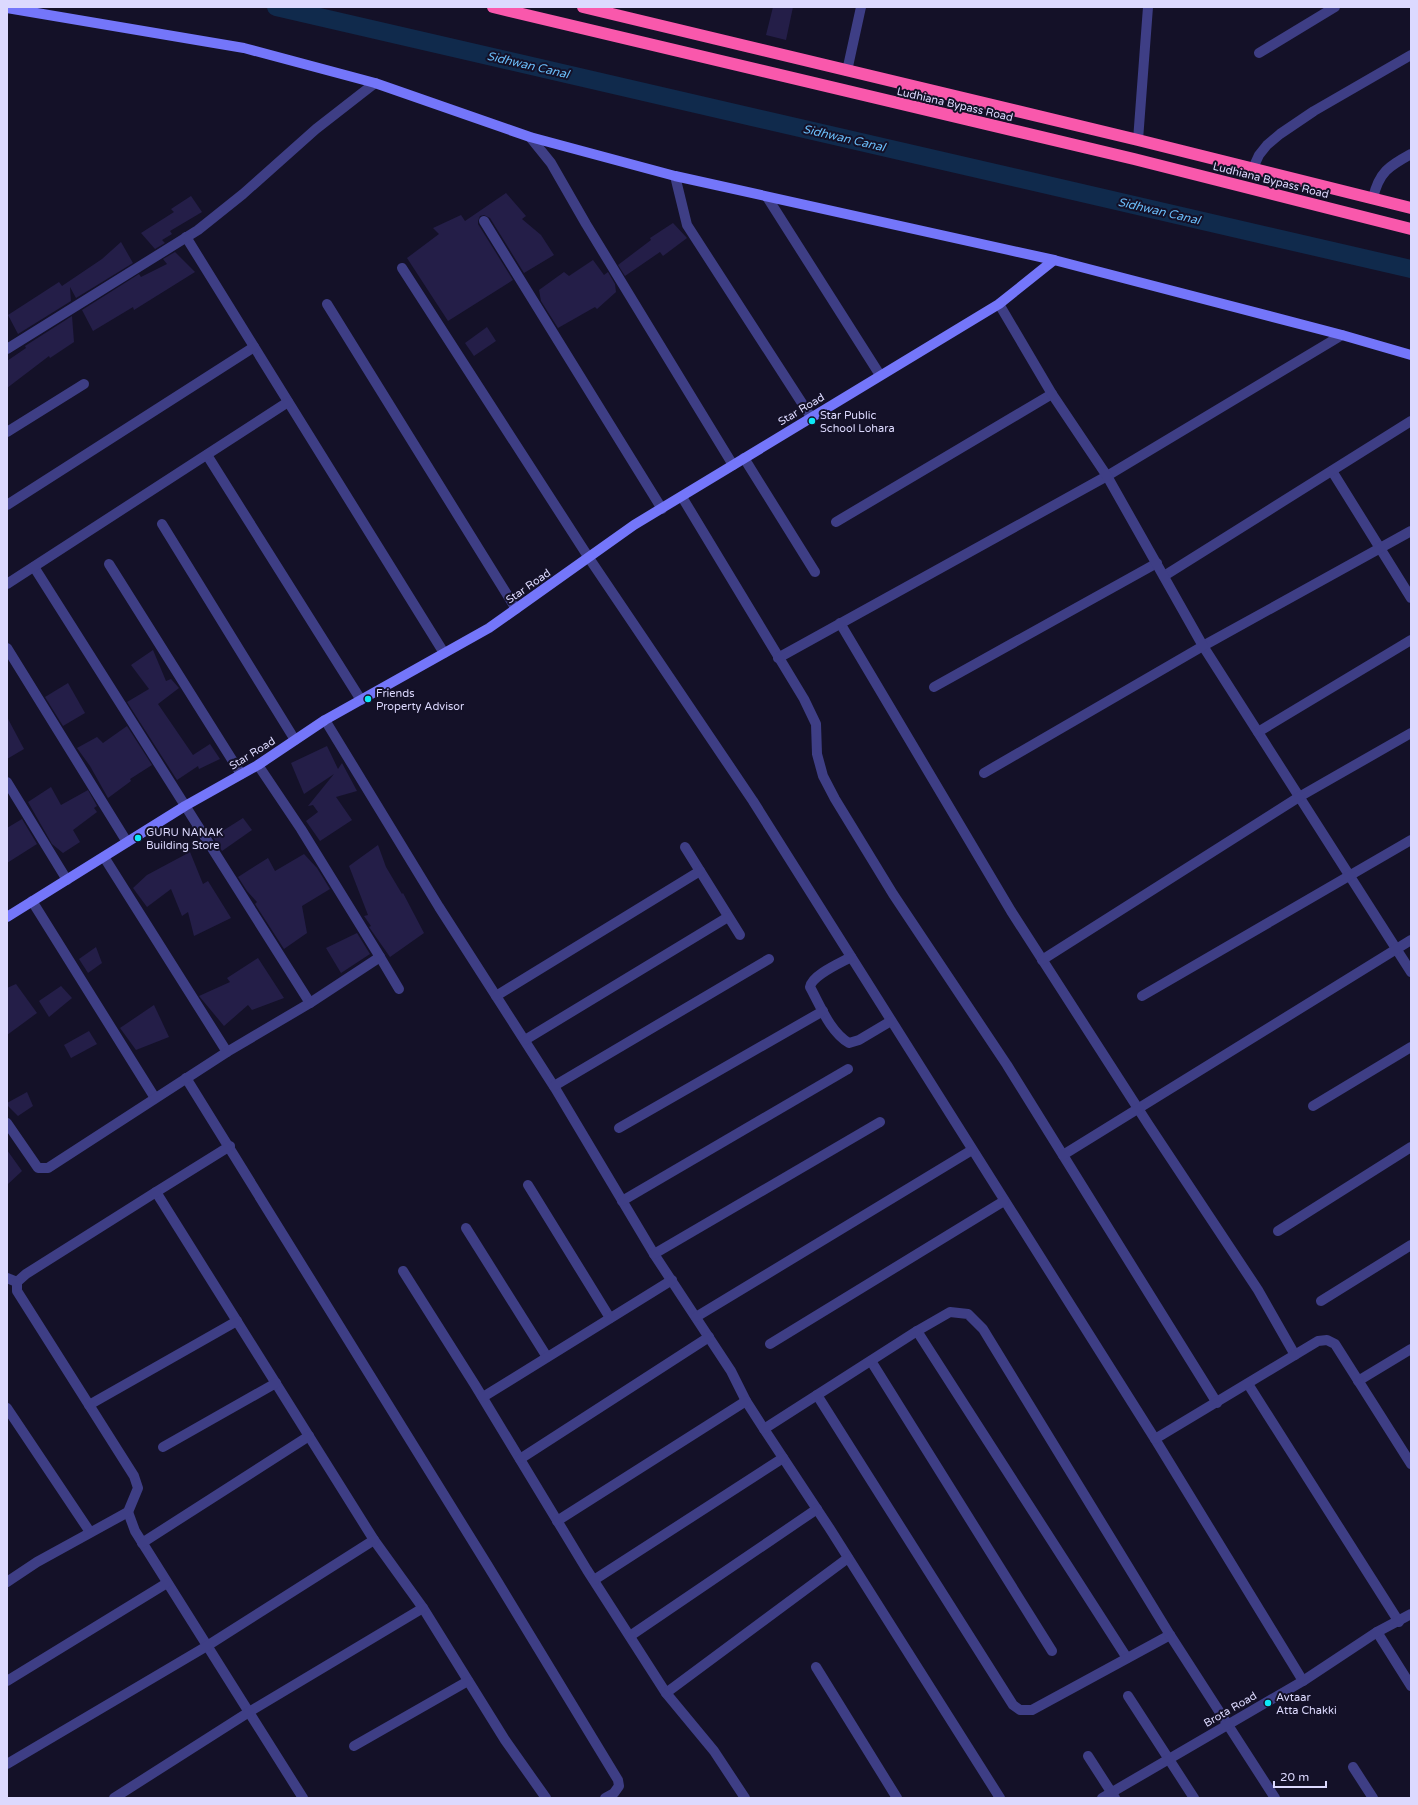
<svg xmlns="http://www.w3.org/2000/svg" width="1418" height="1805" font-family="'Varela Round',sans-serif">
<rect width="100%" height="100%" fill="#141128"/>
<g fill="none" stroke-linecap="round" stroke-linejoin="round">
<polyline stroke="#102a4c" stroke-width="18" points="276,7 1411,269"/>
</g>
<g fill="#241e48">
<polygon points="773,7 793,7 786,40 766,35"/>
<polygon points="506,193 526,216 522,219 541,235 554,255 524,273 490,218 484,215 480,216 478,221 478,224 513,280 448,321 407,258 439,234 433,228 461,215 465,221"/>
<polygon points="191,196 202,212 170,231 172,234 162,240 165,243 155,249 141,233 174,212 171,209"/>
<polygon points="673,223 687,238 663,256 660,252 625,276 618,265 651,240 650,238"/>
<polygon points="121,242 133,263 76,298 70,287 71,301 18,334 8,315 59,282 62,286 102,259"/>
<polygon points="175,252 195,272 134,310 133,307 93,331 82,310 139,274 141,277 167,264 163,259"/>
<polygon points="593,260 604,275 608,272 615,284 616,292 597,309 595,307 558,328 541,301 539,290 564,272 569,276"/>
<polygon points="72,316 74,342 50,358 49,356 7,388 7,361 26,348 25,346"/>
<polygon points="487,327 496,341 474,356 465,343"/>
<polygon points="153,650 166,681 171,679 179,688 158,704 193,755 210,744 220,759 199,769 198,766 177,780 127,702 149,689 131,665"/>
<polygon points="68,683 85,713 63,726 45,697"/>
<polygon points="7,717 24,749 7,759"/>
<polygon points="127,726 152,765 130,779 131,781 108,798 90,766 77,748 97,737 103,743"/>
<polygon points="327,746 338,769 342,763 357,791 336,797 352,820 320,841 306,821 318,812 313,805 308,806 334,774 304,794 291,763"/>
<polygon points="51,787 61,805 88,790 97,806 94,808 97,812 73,830 80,842 63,853 52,844 28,802"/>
<polygon points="243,818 252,830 222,851 213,837"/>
<polygon points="22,819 37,844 7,863 7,828"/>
<polygon points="378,845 386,867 402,894 403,893 424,933 390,957 369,927 371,926 364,916 368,915 349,866"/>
<polygon points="190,852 203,884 208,881 231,918 194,936 188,912 182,916 171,889 147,907 133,888 147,875"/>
<polygon points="304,854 317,868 330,889 302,906 307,933 284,949 255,904 257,902 247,891 238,877 268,858 275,871"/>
<polygon points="357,933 370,954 341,973 326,948"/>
<polygon points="96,947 102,963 88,973 79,959"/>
<polygon points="258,958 284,998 252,1010 248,1005 224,1026 199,996 230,982 227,978"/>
<polygon points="16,984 37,1013 7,1035 7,988"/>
<polygon points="61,986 72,998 49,1017 39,1001"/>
<polygon points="154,1005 169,1037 136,1050 120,1028"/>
<polygon points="89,1031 97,1044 71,1058 64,1045"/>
<polygon points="27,1092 33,1106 18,1116 7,1105 7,1103"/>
<polygon points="7,1150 22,1171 7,1185"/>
</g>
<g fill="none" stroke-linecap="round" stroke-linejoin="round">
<g stroke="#3e3e85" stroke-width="10">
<polyline points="1259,53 1335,7"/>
<polyline points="847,71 861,7"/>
<polyline points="530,137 551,163 586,224 733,465"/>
<polyline points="1138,140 1148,7"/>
<polyline points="1253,168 1259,155 1267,145 1280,134 1314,111 1411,55"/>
<polyline points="675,176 687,225 811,417"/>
<polyline points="767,197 880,375"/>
<path d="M1373,198c6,-26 16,-32 38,-44"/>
<polyline points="484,221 662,509"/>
<polyline points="186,237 444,653"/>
<polyline points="402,268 589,558 753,801 1155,1439 1303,1681"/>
<polyline points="327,304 516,609"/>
<polyline points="7,349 198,230 243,194 316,129 375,83"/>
<polyline points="7,432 84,384"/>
<polyline points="207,455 361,700"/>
<polyline points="744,458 815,572"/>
<polyline points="1332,471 1411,598"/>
<polyline points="682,497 804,699 816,724 817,754 823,776 835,799 893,894 1007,1065 1217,1403"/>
<polyline points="7,505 254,347"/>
<polyline points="836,522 1052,394"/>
<polyline points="162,524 295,740"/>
<polyline points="1411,531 1203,646 1411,972"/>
<polyline points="109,564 241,774"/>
<polyline points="34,567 310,1003"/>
<polyline points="1164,576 1411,421"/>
<polyline points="7,584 288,402"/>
<polyline points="840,623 1011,911 1148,1124 1258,1290 1295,1355"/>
<polyline points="7,648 127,842"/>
<polyline points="778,658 1107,476 1342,335"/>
<polyline points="934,687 1157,563"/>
<polyline points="325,720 439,907 555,1088 654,1254 731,1371 746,1401 764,1429 830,1529 1000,1798"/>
<polyline points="1258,732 1411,640"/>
<polyline points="984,773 1203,646 1107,476 1052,394 999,304"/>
<polyline points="7,782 67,880"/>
<polyline points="685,847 740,935"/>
<polyline points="104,857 227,1052"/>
<polyline points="32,901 155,1098"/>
<polyline points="380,957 399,989"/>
<path d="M851,957c-11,6 -39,18 -41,30 10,18 20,45 39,56l10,-3 32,-19"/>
<polyline points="1042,960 1299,797 1411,733"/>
<polyline points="496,996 700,871"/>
<polyline points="1142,996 1411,840"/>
<polyline points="525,1040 728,917"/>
<polyline points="186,1078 488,1566 618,1780 619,1786 614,1793 605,1798"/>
<polyline points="554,1086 769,959"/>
<polyline points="1313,1106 1411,1047"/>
<polyline points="7,1123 38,1168 48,1168 227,1052 310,1003 380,957 301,829 258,765"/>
<polyline points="619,1128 823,1011"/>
<polyline points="230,1146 156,1192 374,1540 423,1608 505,1740 546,1798"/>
<polyline points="1063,1155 1411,940"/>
<polyline points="528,1185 610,1318"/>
<polyline points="622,1201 848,1069"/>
<polyline points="466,1228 547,1357"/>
<polyline points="1278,1231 1411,1147"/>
<polyline points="654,1254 880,1122"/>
<polyline points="403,1271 475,1385 587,1570 666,1693 714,1751 745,1798"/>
<polyline points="7,1278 17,1282"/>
<polyline points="1321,1301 1411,1245"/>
<polyline points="696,1317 972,1150"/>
<polyline points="917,1331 1127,1658"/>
<polyline points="770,1344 1004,1201"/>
<polyline points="871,1361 1052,1651"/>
<polyline points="1358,1381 1411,1349"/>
<polyline points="1248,1384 1399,1622"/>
<polyline points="817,1395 1013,1705 1020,1710 1032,1710 1170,1635"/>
<polyline points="483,1397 672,1280"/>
<polyline points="89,1405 237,1321"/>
<polyline points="7,1408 90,1532"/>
<polyline points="764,1429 917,1331 950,1312 968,1314 983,1329 1170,1635 1275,1798"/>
<polyline points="1155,1439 1318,1341 1327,1340 1335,1344 1411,1464"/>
<polyline points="163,1447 276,1383"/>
<polyline points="520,1459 709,1337"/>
<polyline points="128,1512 135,1531 303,1798"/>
<polyline points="557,1521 746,1401"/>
<polyline points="142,1543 309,1436"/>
<polyline points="594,1580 783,1458"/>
<polyline points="7,1582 37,1562 128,1512 138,1488 134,1476 17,1291 17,1282 26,1274 156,1192"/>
<polyline points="1377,1632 1411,1686"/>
<polyline points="630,1636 817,1509"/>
<polyline points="816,1667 897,1798"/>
<polyline points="7,1681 167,1583"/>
<polyline points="666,1693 848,1558"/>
<polyline points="1128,1696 1194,1798"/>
<polyline points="354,1746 468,1681"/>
<polyline points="1088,1756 1115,1798"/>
<polyline points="7,1764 207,1646 374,1540"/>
<polyline points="1353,1767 1373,1798"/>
<polyline points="114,1798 249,1712 423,1608"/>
<polyline points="1102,1798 1303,1681 1377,1632 1411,1614"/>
</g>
<g stroke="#7476fa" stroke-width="10">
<polyline points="7,8 244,48 375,83 530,137 675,176 1054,260 1342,335 1411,355"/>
<polyline points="7,917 185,806 258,765 325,720 489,628 634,525 999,304 1054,260"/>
</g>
<g stroke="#f958ac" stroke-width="12">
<polyline points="493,7 1134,159 1411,229"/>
<polyline points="583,7 1138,140 1411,208"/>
</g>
</g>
<g fill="#0ce9f7" stroke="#141128" stroke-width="1.5">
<circle cx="812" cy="421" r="4"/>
<circle cx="368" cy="699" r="4"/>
<circle cx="138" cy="838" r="4"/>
<circle cx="1268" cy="1703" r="4"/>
</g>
<g text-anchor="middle" stroke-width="4" stroke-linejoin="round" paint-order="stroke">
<g font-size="11" fill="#dcd9fe" stroke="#141128">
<text transform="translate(955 104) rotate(13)" y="4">Ludhiana Bypass Road</text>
<text transform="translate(1271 180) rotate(14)" y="4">Ludhiana Bypass Road</text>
<text transform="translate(801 409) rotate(-31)" y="4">Star Road</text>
<text transform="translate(528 586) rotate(-35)" y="4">Star Road</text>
<text transform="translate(252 753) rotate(-32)" y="4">Star Road</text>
<text transform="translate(1230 1709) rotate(-30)" y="4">Brota Road</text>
</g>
<g font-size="11" fill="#dcd9fe" stroke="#141128" text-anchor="start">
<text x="820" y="419">Star Public<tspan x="820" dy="13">School Lohara</tspan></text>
<text x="376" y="697">Friends<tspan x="376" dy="13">Property Advisor</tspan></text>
<text x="146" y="836">GURU NANAK<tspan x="146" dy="13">Building Store</tspan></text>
<text x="1276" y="1701">Avtaar<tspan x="1276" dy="13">Atta Chakki</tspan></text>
</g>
<g font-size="12" font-style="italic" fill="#6bbefa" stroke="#141128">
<text transform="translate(528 65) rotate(13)" y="4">Sidhwan Canal</text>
<text transform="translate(844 138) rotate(13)" y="4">Sidhwan Canal</text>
<text transform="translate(1159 211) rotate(13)" y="4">Sidhwan Canal</text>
</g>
</g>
<rect width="1418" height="1805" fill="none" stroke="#dcd9fe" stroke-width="16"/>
<path d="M1274 1781v6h52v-6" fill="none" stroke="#dcd9fe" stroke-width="2"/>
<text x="1280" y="1781" font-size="12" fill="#dcd9fe" stroke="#141128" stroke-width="3" paint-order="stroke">20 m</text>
</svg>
